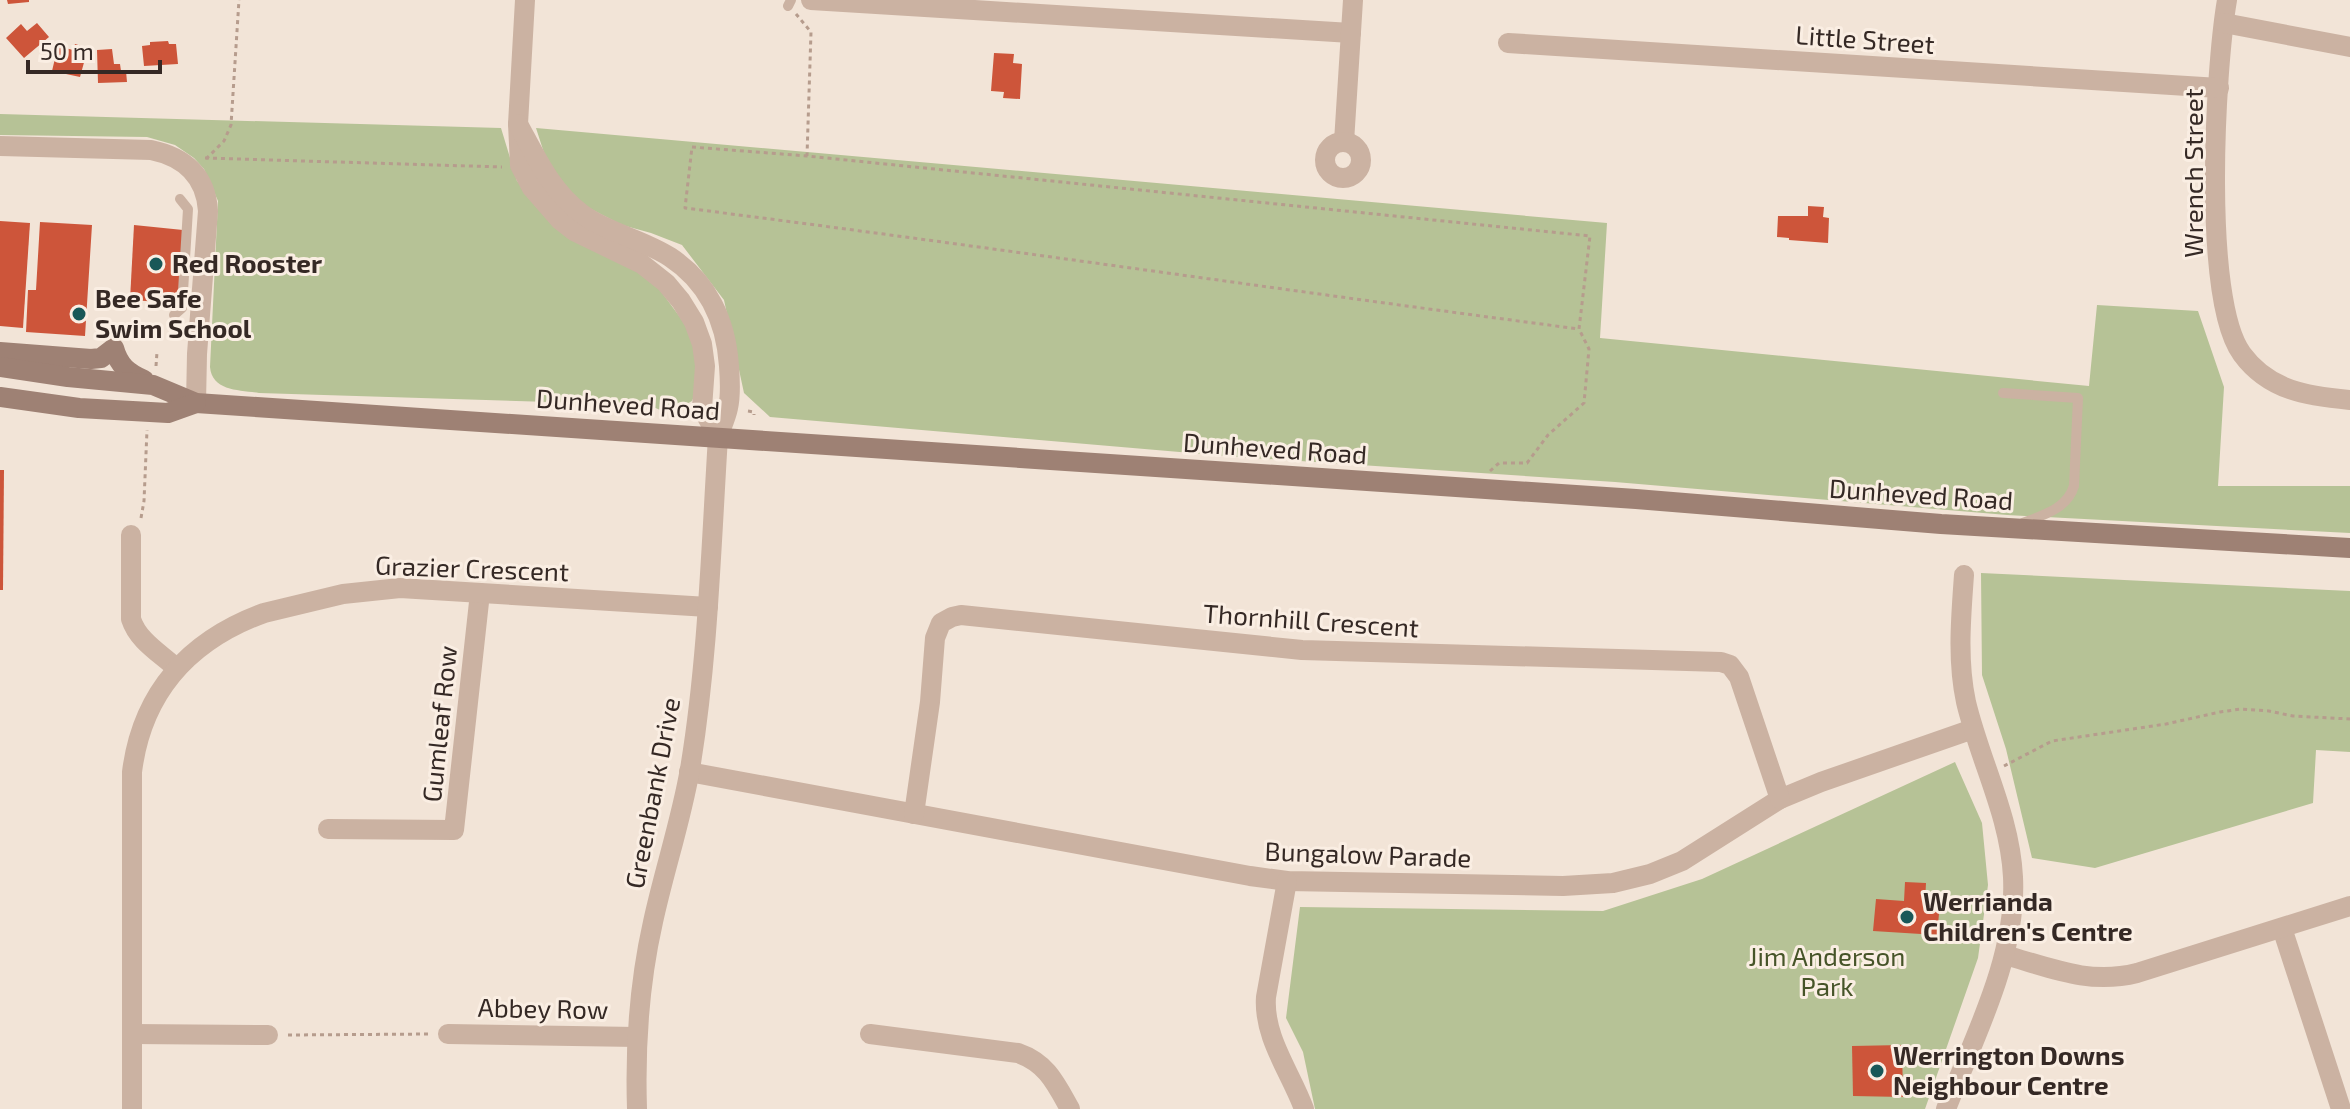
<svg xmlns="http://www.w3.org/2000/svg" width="2350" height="1109" font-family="'Exo 2',sans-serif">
<rect width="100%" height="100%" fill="#f2e4d7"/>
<g fill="#b6c296">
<path d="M0,114l501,14 16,53 140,105 31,42 8,23 2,36 -6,14 -16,9h-16l-11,-5 -390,-12c-20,-3 -47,-2 -49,-26l8,-166 -14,-32 -10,-11 -19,-13 -28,-8 -147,-2z"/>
<polygon points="536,128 1607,223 1600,338 2089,386 2097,305 2198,311 2224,387 2218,486 2350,486 2350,533 2007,515 1615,482 1238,457 770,417 744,393 724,300 682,245 651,233 622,225 587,207 559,184 545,156"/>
<polygon points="1981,573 2350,591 2350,752 2316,750 2313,803 2095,868 2032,858 2006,749 1982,675"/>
<polygon points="1955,762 1982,823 1988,885 1978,958 1925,1109 1315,1109 1303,1052 1286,1018 1300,907 1603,911 1702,879"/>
</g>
<g fill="#cd553a">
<polygon points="7,0 29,0 29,2 8,4"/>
<polygon points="37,23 49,37 24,58 6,38 21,24 27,31"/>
<polygon points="168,41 169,44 176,44 178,64 144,66 142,46 150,45 150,42"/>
<polygon points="75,44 88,48 80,77 52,71 58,46 73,50"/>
<polygon points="112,49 114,64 120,64 121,71 126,71 127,82 98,83 97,50"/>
<polygon points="994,53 1014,54 1013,63 1022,64 1020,99 1003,98 1004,92 991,91"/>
<polygon points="1808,206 1824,207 1823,217 1829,218 1828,243 1789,240 1789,238 1777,237 1778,216 1808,216"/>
<polygon points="0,221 30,223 23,328 0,326"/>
<polygon points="40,222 92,225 85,336 26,332 28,290 36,290"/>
<polygon points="134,225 183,230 178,303 130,300"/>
<polygon points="0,470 4,470 3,590 0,590"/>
<polygon points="1905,882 1926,883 1925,902 1940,903 1937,935 1873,931 1876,899 1904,901"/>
<polygon points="1902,1045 1903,1097 1853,1096 1852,1046"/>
</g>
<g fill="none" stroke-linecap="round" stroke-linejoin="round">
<g stroke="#b69c8d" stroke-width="3" stroke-dasharray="4 4" stroke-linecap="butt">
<polyline points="796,14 811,32 807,156"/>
<path d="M692,147l115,9 783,80 -11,93c-298,-39 -596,-83 -894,-121z"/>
<polyline points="205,158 502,167"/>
<polyline points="206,159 224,141 231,125 239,0"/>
<polyline points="156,366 157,352"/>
<polyline points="748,411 754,412 754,415"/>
<polyline points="1490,471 1499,463 1527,463 1548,435 1584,403 1589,349 1579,329"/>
<polyline points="141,518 144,501 147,430"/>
<polyline points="2004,766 2052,741 2166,724 2220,712 2241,709 2269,711 2293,716 2350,719"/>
<polyline points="288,1035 432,1034"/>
</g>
<g stroke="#cbb2a2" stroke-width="10">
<polyline points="788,6 791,0"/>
<polyline points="174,315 182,308 188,209 180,199"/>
<path d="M2003,393l75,5 -4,88c-7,23 -31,29 -51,37"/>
</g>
<g stroke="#cbb2a2" stroke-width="20">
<polyline points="811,0 1351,33"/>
<path d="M2227,0c-12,70 -25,300 15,354 27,37 66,42 108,46"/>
<polyline points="2224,23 2350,47"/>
<polyline points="1508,43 2219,88"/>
<polyline points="1344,142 1353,0"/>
<circle cx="1343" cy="160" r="18"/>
<path d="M0,146l151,4c34,7 55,26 57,61l-11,143 -1,49"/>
<path d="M131,535v84c7,22 29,34 45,49"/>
<polyline points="689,772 1250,876 1287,881 1563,886 1613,883 1650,874 1682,861 1780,799 1821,782 1973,729"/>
<polyline points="914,814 930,702 935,638 941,623 952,617 961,615 1302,650 1721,662 1730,665 1739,677 1780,799"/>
<polyline points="328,829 454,830 480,593"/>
<path d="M1287,881l-21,116c-3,40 25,76 38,112"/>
<polyline points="2282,928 2341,1109"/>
<path d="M2005,955c46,13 84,30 132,18l213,-67"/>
<polyline points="132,1034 268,1035"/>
<polyline points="448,1034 637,1037"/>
<path d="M870,1034l148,19c29,10 38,31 52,56"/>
<path d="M132,1109v-337c10,-80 58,-132 132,-159l79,-19 57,-6 308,19"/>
<path d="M1946,1109c28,-72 71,-152 67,-232 -3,-61 -33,-116 -47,-175 -9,-42 -5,-85 -2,-127"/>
</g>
<g stroke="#cbb2a2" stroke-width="20">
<polyline points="525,0 518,124 520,165 532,188 560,220 574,231 642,264 666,283 681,301 694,322 702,344 705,366 702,408 718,437"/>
<path d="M518,124c18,33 33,67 64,90 26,19 60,25 88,43 38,25 56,64 59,109 1,13 2,29 -1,42 -2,10 -7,20 -10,29 -7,111 -10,223 -28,332 -9,52 -26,102 -37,153 -14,62 -18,124 -16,187"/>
</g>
<g stroke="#9e8174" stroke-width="20">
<path d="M0,352l91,7 10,-1 13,-10c5,18 14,25 30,32"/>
<polyline points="0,367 68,377 153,385 196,403 1636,499 1941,524 2350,548"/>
<polyline points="0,397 79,408 168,413 196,403"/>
</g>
</g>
<g fill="#195858" stroke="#faeee3" stroke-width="3">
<circle cx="156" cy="264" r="8"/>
<circle cx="79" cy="314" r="8"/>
<circle cx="1907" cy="917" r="8"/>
<circle cx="1877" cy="1071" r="8"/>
</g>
<g text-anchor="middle" stroke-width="6" stroke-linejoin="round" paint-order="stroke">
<g font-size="26" fill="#352925" stroke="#faeee3">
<text transform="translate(1865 40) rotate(4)" y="9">Little Street</text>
<text transform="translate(2194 173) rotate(-90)" y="9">Wrench Street</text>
<text transform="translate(628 405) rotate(4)" y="9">Dunheved Road</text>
<text transform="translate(1275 449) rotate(4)" y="9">Dunheved Road</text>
<text transform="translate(1921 495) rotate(4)" y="9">Dunheved Road</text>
<text transform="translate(472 569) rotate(2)" y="9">Grazier Crescent</text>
<text transform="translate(1311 621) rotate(4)" y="9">Thornhill Crescent</text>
<text transform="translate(440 724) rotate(-84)" y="9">Gumleaf Row</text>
<text transform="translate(653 793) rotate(-79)" y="9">Greenbank Drive</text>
<text transform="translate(1368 855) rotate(2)" y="9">Bungalow Parade</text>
<text transform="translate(543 1009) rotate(1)" y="9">Abbey Row</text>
</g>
<g font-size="26" font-weight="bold" fill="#352925" stroke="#faeee3" text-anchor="start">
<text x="172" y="273">Red Rooster</text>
<text x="95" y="308">Bee Safe<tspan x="95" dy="30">Swim School</tspan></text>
<text x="1923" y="911">Werrianda<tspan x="1923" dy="30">Children's Centre</tspan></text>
<text x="1893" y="1065">Werrington Downs<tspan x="1893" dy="30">Neighbour Centre</tspan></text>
</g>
<g font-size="26" fill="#465428" stroke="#faeee3">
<text x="1827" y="966">Jim Anderson<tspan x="1827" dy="30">Park</tspan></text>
</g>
</g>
<path d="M28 60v12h132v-12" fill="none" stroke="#352925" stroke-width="4"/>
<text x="40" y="60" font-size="24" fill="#352925" stroke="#faeee3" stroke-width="6" paint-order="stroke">50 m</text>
</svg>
